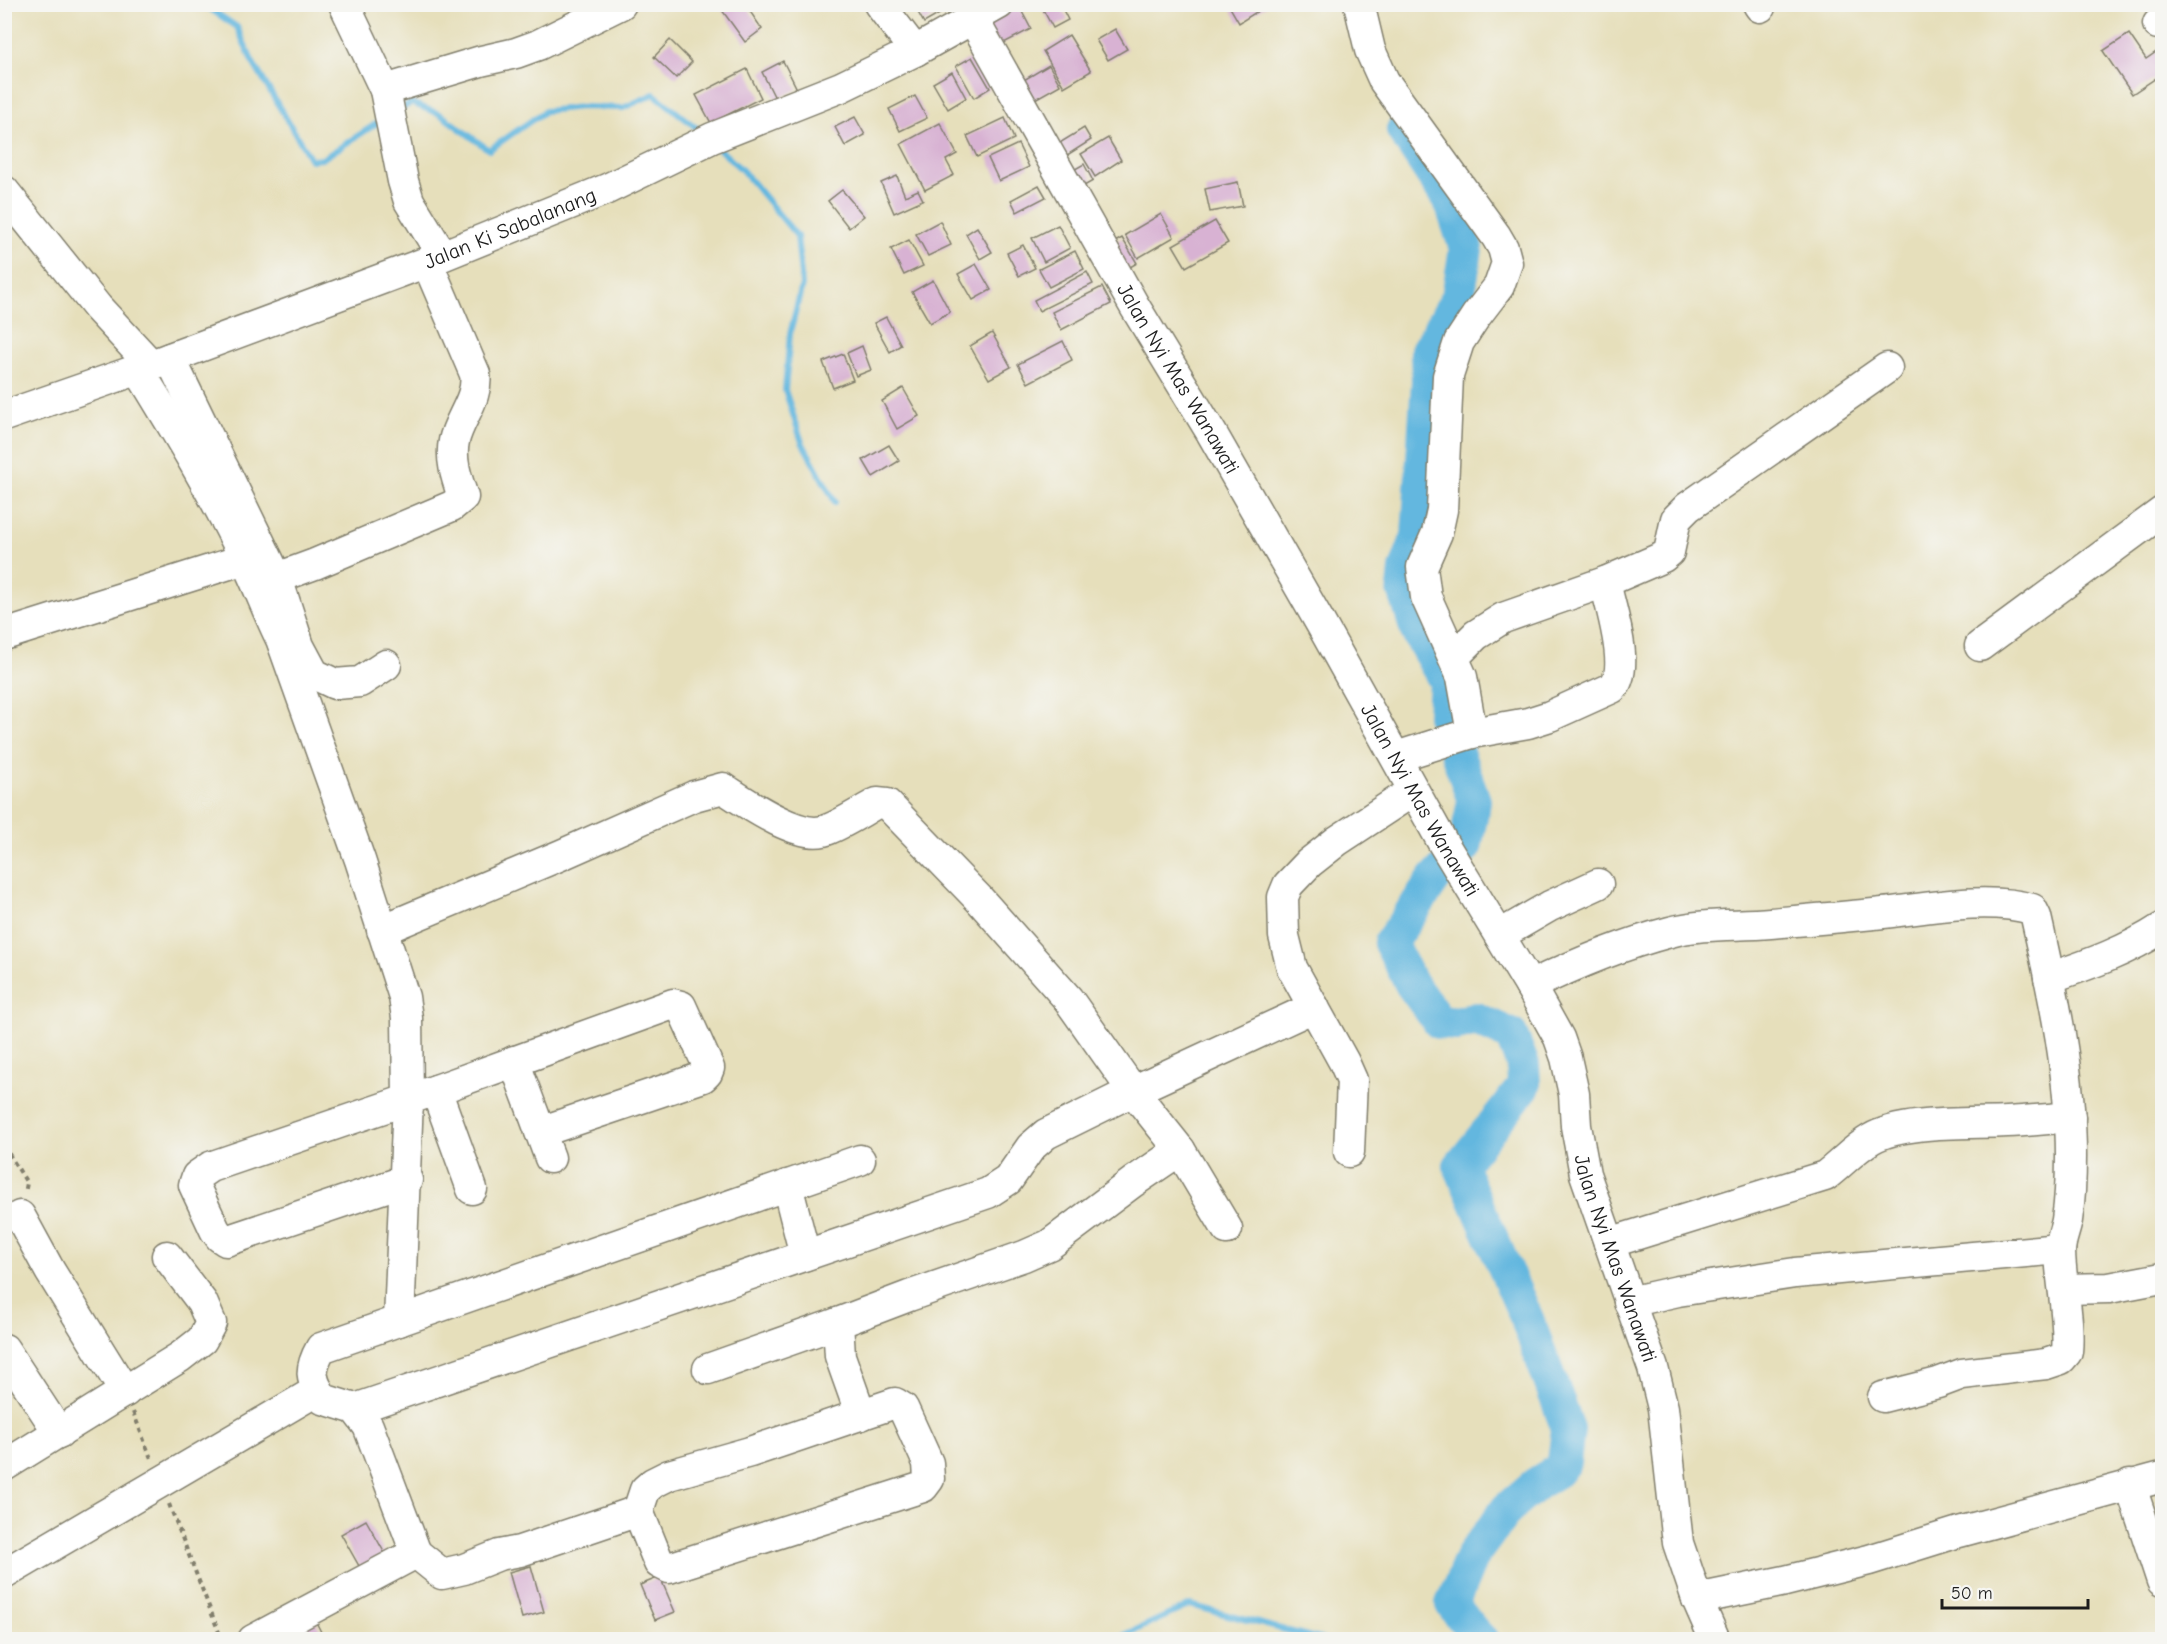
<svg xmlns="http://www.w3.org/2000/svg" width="2167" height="1644" font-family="'Comic Neue',sans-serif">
<rect width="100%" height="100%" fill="#f6f6f2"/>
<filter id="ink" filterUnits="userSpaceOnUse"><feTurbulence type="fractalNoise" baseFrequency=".0167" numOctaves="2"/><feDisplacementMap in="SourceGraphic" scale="12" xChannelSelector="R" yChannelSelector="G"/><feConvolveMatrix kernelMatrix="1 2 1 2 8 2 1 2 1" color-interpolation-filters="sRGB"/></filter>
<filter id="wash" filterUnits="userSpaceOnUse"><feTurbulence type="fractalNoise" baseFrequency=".008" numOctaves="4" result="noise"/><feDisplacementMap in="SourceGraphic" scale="24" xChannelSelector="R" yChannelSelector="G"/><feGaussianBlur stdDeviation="1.35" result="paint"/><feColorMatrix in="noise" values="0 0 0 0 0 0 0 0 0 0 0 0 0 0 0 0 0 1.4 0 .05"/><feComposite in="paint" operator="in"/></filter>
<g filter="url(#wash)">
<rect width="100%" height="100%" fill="#e6dfbb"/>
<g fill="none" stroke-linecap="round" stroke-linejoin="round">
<g stroke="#63b7df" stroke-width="6">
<polyline points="203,4 237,27 252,61 311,160 322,159 382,120"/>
<polyline points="398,111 411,103 440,114 489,150 545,111 581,107 623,108 654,94 703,133"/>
<polyline points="717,147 742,170 797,236 802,285 790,334 785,390 802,442 835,502"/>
<polyline points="1114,1640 1190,1605 1323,1640"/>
</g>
<polyline stroke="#63b7df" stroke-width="34" points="1403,130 1451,203 1466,249 1458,297 1427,351 1428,381 1418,536 1406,569 1404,589 1417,631 1446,682 1444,715 1474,801 1465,847 1435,878 1390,943 1412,985 1439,1022 1457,1024 1476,1019 1511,1035 1523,1065 1524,1086 1460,1166 1527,1319 1568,1429 1564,1462 1557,1471 1536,1484 1507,1509 1472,1556 1452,1604 1472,1630 1481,1640"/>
</g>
<g id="blocks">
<g fill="#d8b2d3">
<polygon points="721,4 745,4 762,29 745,42 719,6"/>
<polygon points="919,4 957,4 924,23 915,7"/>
<polygon points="1040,4 1060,4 1068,20 1053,28"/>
<polygon points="1228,4 1269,4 1239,23"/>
<polygon points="1019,6 1031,29 996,47 984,23"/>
<polygon points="1115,29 1127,49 1108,60 1096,40"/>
<polygon points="2129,34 2146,59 2162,48 2162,74 2132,94 2103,51"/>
<polygon points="1069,35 1091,71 1064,87 1043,51"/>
<polygon points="670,40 692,62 676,78 654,57"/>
<polygon points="972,57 990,88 974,98 956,66"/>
<polygon points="783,61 797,89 776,100 762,72"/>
<polygon points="1049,65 1060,85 1028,103 1017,84"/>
<polygon points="747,69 761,98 711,123 696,95"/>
<polygon points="952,72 966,98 948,109 933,83"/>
<polygon points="915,96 927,118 900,131 889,109"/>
<polygon points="855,117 865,135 845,146 835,127"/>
<polygon points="1005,118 1014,139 977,157 967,136"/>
<polygon points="940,123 957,154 946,160 954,175 925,190 901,144"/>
<polygon points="1084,128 1091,140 1061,159 1053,147"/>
<polygon points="1108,138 1121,160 1095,177 1081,154"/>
<polygon points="1018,144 1029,167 999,181 988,158"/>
<polygon points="1084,164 1093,181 1077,190 1068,173"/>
<polygon points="897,176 905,196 918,190 923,200 894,213 881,183"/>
<polygon points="1238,182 1243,206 1210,212 1205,189"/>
<polygon points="1039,185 1046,197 1017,212 1011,200"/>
<polygon points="842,190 864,216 849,228 828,201"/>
<polygon points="1161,214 1174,237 1138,258 1125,235"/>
<polygon points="940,221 951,245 928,256 916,234"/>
<polygon points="1215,221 1228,243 1186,267 1173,245"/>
<polygon points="1058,225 1070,248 1044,262 1032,238"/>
<polygon points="977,227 992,252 980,259 966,234"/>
<polygon points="1122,238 1137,263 1120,273 1106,247"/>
<polygon points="909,240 923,266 904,275 891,249"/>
<polygon points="1023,245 1035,268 1019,276 1007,253"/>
<polygon points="1075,251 1084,269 1049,287 1039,269"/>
<polygon points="976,264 991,290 973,300 958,274"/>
<polygon points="1087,272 1093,284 1039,311 1034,300"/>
<polygon points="933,280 950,312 930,323 912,292"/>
<polygon points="1102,287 1111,304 1061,330 1052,312"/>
<polygon points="886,317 901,345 890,352 874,323"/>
<polygon points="992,333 1011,367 989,379 970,346"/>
<polygon points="1063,341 1072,360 1028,383 1018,364"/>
<polygon points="862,346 871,370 856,376 847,353"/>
<polygon points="843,354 853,380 833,388 823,362"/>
<polygon points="903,388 919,416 897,429 882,401"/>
<polygon points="889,445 899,461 873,477 863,460"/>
<polygon points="366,1520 388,1559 363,1573 341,1534"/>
<polygon points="531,1566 544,1612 522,1618 509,1572"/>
<polygon points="660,1577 675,1612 655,1620 640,1585"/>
<polygon points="315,1620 325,1640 296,1640 293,1632"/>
</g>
</g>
</g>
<g filter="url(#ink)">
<use href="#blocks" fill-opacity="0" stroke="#817e6c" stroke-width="1.5"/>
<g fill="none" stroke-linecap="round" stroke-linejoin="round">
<g stroke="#817e6c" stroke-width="33">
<g id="minor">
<polyline points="344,4 385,90 403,181 409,201 442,255"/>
<polyline points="879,4 915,51"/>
<polyline points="1359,4 1370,50 1384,81 1496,236 1503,248 1507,263 1499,286 1476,316 1459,342 1448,376 1442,510 1437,533 1422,567 1426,597 1462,677 1472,733 1396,757"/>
<polyline points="1758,4 1760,7"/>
<path id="s1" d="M973,19l162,288 76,125 110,192 122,219 87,143 29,52 7,20 8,36 2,32 9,48 68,194 10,40 15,135 19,56 18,41"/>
<polyline points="2158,24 2162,21"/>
<polyline points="385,90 481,61 516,53 538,45 621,4"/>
<polyline points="4,191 98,308 151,365"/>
<polyline points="170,358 277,578 299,646 314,674 335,684 360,682 386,665"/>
<path d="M138,369c38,62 76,124 107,190 13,26 23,54 36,80l79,221 44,137 3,21 1,81 -9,222"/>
<path id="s2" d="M4,416l147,-51 276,-103 180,-73 105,-51 129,-51 74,-36 84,-47"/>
<path d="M277,578l38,-14 137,-58 11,-9c-6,-18 -13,-37 -9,-56 5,-23 25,-43 21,-67l-48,-112"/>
<polyline points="4,635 245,559"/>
<polyline points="1980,646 2162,512"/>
<polyline points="1454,657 1476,635 1503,618 1605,582 1663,557 1669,552 1676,519 1688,507 1887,368"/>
<path d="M1472,733l56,-10 22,-7 62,-28c20,-19 -2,-81 -7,-106"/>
<path d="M382,930l179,-75 133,-59 29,-8c22,14 73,50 100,43 15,-4 39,-20 54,-28l10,1 92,95 89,100 65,92 47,59 47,79"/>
<polyline points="1500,935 1550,906 1598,884"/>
<path d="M2049,978c41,-14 78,-27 113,-50"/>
<path d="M1530,986c45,-22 91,-41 140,-54 32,-9 66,-6 100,-9 37,-3 75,-6 113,-10 45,-5 105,-17 149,-4l4,8c18,79 35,158 35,240 0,20 -1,43 -4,63 -2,11 -7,21 -7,32 1,33 10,67 7,100l-6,7 -15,5 -84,10 -24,9 -55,14"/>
<polyline points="514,1061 550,1158"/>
<polyline points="436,1090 472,1189"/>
<polyline points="1349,1152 1352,1080 1344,1062 1292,968 1284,936 1283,897 1288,885 1309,863 1337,841 1413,791"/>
<polyline points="407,1180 226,1241 220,1237 215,1230 194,1185 197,1176 210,1167 436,1090 673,1004 681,1006 709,1068 707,1073 703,1077 540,1132"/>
<polyline points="787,1185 805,1255"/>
<polyline points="20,1216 50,1271 125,1392"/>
<path d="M1609,1243l216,-67c16,-12 29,-27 46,-37 32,-19 99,-15 136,-17 21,-1 42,-3 63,-5"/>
<polyline points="2064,1289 2109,1288 2162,1278"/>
<polyline points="1629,1302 1678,1291 1795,1273 2060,1249"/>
<polyline points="4,1349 59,1433"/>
<polyline points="708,1369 838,1323"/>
<polygon points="895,1403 903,1408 928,1463 929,1479 923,1487 669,1568 659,1563 638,1511 645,1490 653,1483 669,1475 750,1452"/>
<polyline points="355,1409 988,1193 1008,1180 1031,1147 1046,1134 1133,1091 1314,1007"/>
<polyline points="861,1415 840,1356 838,1323 909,1296 1024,1256 1049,1245 1133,1182 1180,1150"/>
<polyline points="4,1466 180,1357 202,1340 211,1323 202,1302 167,1256"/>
<polyline points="2130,1484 2162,1581"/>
<path d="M416,1553l-48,-127 -13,-17 -32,-10c-13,-20 -14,-30 -2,-51l539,-188"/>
<polyline points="4,1574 318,1390"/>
<polyline points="1697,1599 1785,1581 1869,1560 1959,1532 2162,1477"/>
<polyline points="253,1640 416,1553 442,1574 464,1569 499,1555 520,1551 638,1511"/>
</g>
</g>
<g stroke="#817e6c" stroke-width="4" stroke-dasharray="4.5 4.5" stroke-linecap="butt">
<polyline points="4,1146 27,1183 25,1193"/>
<polyline points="133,1412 152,1461"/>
<polyline points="169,1504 222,1640"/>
</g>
<use href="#minor" stroke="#fff" stroke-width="30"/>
</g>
</g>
<g text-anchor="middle" stroke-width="6" stroke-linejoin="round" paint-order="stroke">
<g font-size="21" fill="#1c1c1c" stroke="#f6f6f2">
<text dy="7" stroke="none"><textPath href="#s2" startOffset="540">Jalan Ki Sabalanang</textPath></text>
<text dy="7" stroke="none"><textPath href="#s1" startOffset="414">Jalan Nyi Mas Wanawati</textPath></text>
<text dy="7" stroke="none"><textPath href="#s1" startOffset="900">Jalan Nyi Mas Wanawati</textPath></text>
<text dy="7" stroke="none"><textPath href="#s1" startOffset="1404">Jalan Nyi Mas Wanawati</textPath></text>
</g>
</g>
<rect width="2167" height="1644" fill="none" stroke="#f6f6f2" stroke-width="24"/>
<path d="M1942 1599v9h146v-9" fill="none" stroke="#1c1c1c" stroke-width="3"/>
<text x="1951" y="1599" font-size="18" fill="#1c1c1c" stroke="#f6f6f2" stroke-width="4.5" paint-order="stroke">50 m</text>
</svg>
